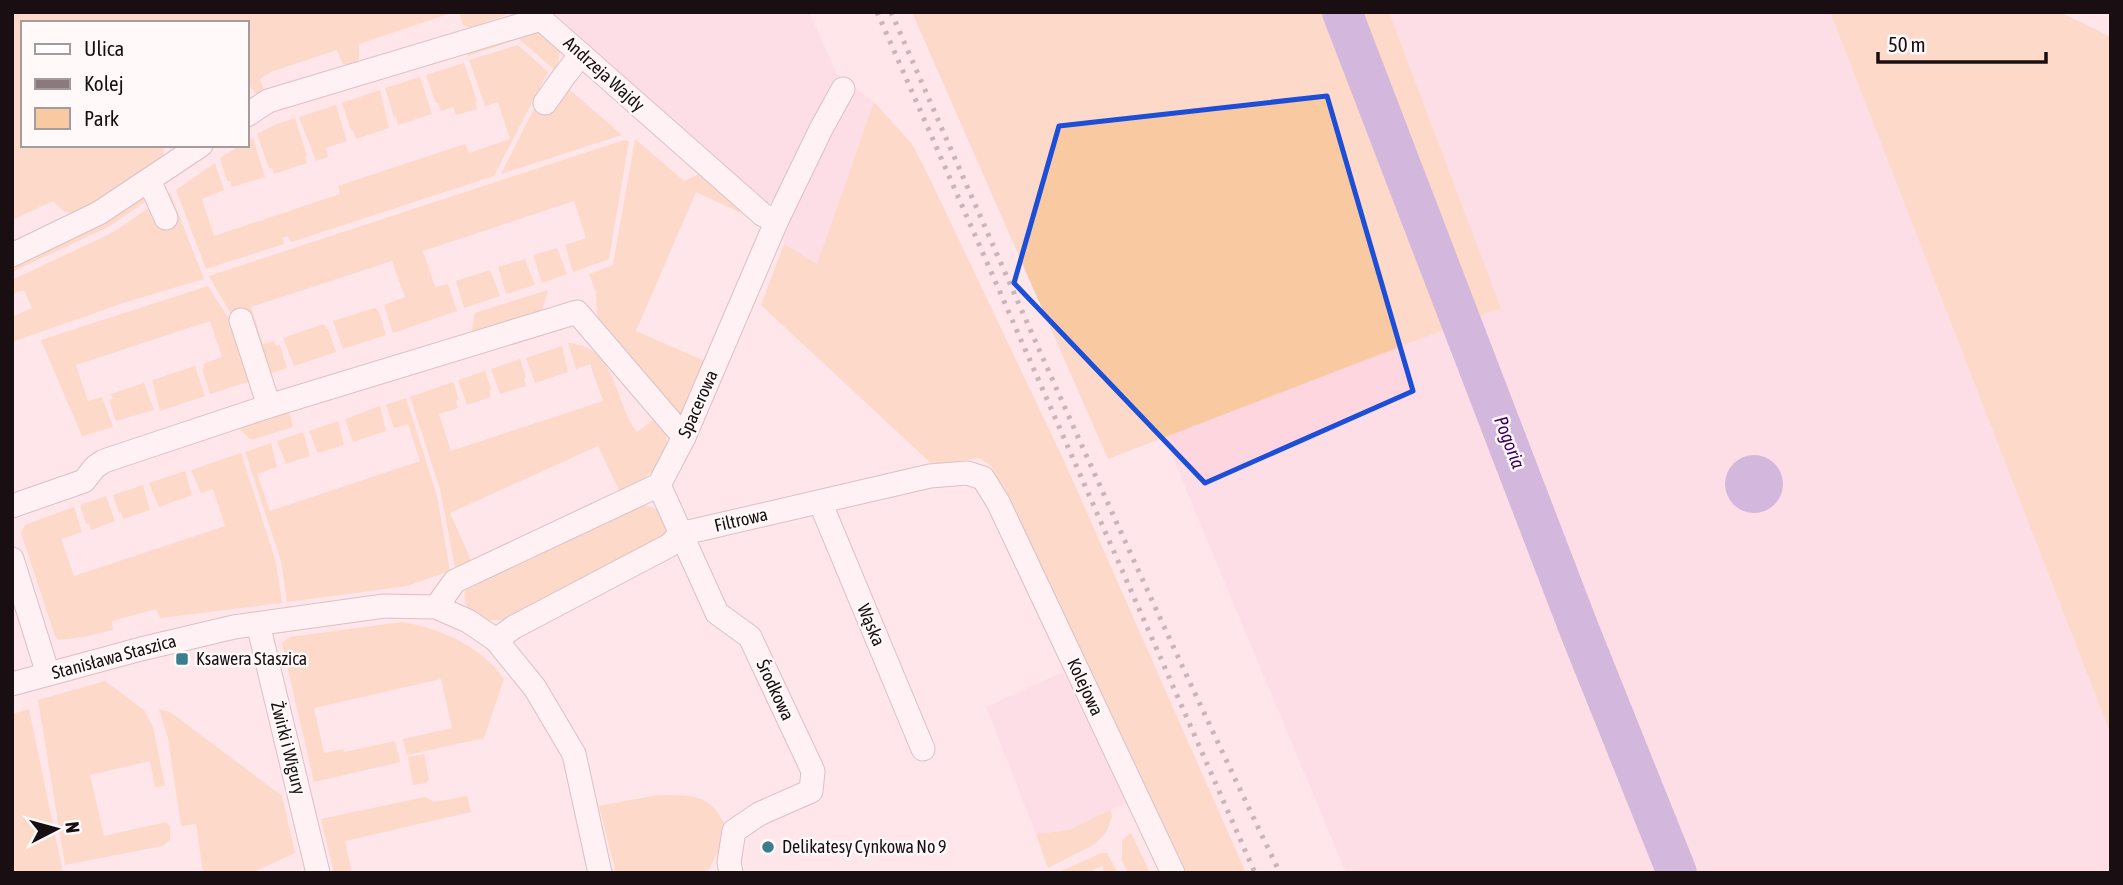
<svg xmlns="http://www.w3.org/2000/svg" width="2123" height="885" font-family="'Asap Condensed',sans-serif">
<rect width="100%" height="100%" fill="#ffe6eb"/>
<g fill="#fdd6df">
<polygon points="553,12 809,12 837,74 874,102 817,265 784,244 780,194 768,204"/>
<polygon points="1389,12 1830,12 2111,735 2111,873 1346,873 1164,437 1501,308"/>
<polygon points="1063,672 1128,802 1069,830 1036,834 986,707"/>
</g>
<g fill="#f9caa1">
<path d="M12,12h442l-95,32v15c-5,5 -9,7 -16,5l-6,-14 -66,22 -11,7 4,12 -6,5 -9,-11 -2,1v-63h-224v122h141l-1,13c-17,11 -75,53 -92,55 -8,0 -13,-7 -18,-12l-41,19z"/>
<polygon points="459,12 514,12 469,28 463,25"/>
<polygon points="912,12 1389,12 1501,308 1108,459"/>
<polygon points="1830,12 2060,12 2111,37 2111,735"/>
<polygon points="536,29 560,51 557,72 519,39 468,56 466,50"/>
<polygon points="518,45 548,72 494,176 291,242 288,236 283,238 284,244 206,269 176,190 215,163 224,190 202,199 214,236 340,194 338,186 465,144 469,153 510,139 498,102 485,106 469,60"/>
<polygon points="464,63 477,101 475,102 477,109 456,115 453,107 441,111 438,103 436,103 426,75"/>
<polygon points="420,77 432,114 398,125 396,116 394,117 385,88"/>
<polygon points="548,81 564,85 622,135 501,174"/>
<polygon points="380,90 389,128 356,139 353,130 351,130 342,103"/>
<polygon points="874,102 912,144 930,179 1065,463 1246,873 1182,873 991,466 979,458 933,465 761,305 784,244 817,264"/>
<polygon points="336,105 347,141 326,148 328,157 316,161 299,117"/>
<polygon points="295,118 307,156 305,157 307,163 274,174 272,168 269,168 257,134 274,125"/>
<polygon points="253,138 265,177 232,187 230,181 227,181 220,158 241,145 247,145 247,142"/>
<polygon points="635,139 684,181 704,172 752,218 696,192 636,331 707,362 687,412 682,414 668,412 597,319 596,292 589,274 613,265"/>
<polygon points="624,140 629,141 609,259 573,272 565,245 586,238 574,201 423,251 435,287 448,284 457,311 393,333 384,305 405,297 392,261 251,307 263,344 274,341 276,346 280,345 287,368 266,375 209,276"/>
<polygon points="170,192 204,279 126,302 12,342 12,317 32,308 24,290 12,294 12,280 112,233 153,205"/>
<polygon points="140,198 148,200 108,227 12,272 12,265"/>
<polygon points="557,248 567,274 542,283 533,255"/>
<polygon points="525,259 535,285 506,294 498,267"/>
<polygon points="490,270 500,296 464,308 456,281"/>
<polygon points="208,286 232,324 254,380 210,394 202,369 204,368 203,364 222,357 210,321 76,365 88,401 102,397 113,427 82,436 41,340"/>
<polygon points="548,290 542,311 471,335 475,313"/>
<polygon points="375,308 379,312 386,335 343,349 333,321"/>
<polygon points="324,324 326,329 328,329 336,352 294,366 283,338"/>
<path d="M568,343c49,3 46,59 69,89l19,-14c29,36 -7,56 -34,78l-24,-50 -148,67 21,47 -16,8 -15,-79 -30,-92 43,-15 6,18 -3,1 2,7 -19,6 12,37 152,-50 -13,-37 -14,5z"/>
<polygon points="562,346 568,372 535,383 526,358"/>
<polygon points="520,359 526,378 524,379 526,386 500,394 491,369"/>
<polygon points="195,366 205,396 160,411 152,380"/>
<polygon points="485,371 491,389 489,390 491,397 467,405 458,380"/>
<polygon points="144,383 154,410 116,421 109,400 113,399 111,394"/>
<polygon points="406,398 437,496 450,571 407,586 287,602 281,561 245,452 271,443 277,467 257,474 270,511 420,461 408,424 394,428 386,405"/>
<polygon points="380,406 386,431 353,442 345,419"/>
<polygon points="288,407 293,427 251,440 236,426"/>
<polygon points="338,421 344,445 318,453 309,431"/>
<polygon points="303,432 310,456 286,464 277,441"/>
<polygon points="241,453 276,562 282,603 160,618 156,609 112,621 113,630 83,637 58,640 55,636 21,533 25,525 74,507 82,532 61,539 74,576 225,526 213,489 201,493 191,470"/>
<polygon points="185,471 192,495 159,507 149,483"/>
<polygon points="143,485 150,510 123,519 121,512 119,513 113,495"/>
<polygon points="106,496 115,521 91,530 89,523 86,524 80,505"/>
<path d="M642,505c16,2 22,9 28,23l-5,11 -155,80c-23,3 -50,1 -45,-31z"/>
<path d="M402,622c38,6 80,25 102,57l-20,59 -77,17 -4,-16 49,-11 -11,-49 -127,29 10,45 19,-4 1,3 51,-11 5,21 -86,20 -32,-139 8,-6z"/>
<polygon points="105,681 144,710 153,727 165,786 155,787 150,761 90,775 104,836 166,822 170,826 170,840 162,846 65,865 38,700"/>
<polygon points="29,709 63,873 12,873 12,714"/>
<polygon points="159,709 170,712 282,796 295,853 251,873 203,873 196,824 181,826 168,738"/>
<polygon points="424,754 429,779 426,783 413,785 408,757"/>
<path d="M658,795c19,0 43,-2 56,13 5,5 9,14 13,20l-9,24 -11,21h-91l-17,-67z"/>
<polygon points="467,796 471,812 345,841 352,873 334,873 321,819 425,797 434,802"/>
<polygon points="1110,810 1112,816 1107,831 1095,844 1048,868 1036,834 1069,830"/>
<polygon points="1131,833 1150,873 1128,873 1122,861 1122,840"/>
<polygon points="1101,853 1107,853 1118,873 1105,873 1102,866 1087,873 1057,873"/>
</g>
<circle fill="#a07ecc" cx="1754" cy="484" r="29"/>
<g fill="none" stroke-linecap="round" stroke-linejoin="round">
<polyline stroke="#a07ecc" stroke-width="40" points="1342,12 1579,629 1677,873"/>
<g stroke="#af9399" stroke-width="25">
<g id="minor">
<polyline points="545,103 562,79 581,54"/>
<polyline points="247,115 268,101 541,19 763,215 777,220"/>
<polyline points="149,180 166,218"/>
<polyline points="12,255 99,213 201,145"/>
<polyline points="241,320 269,406"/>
<polyline points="659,485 717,613 750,637 813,771 811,791 759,814 734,831 729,862 731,873"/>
<polyline points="820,502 923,749"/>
<polyline points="12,506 84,481 95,467 104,461 269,406 577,312 684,437"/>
<polyline points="12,559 48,674"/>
<polyline points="436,607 455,581 659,485 684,437 777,220 821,129 843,89"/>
<polyline points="258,624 318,873"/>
<polyline points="496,640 514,627 670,545 680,534 930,476 967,473 983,478 998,502 1173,873"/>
<polyline points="12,684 141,649 234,627 384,606 436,607 468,621 496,640 535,688 574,754 600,873"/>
</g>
</g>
<use href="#minor" stroke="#fff" stroke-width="23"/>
<g stroke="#8a797d" stroke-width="5" stroke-dasharray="3.5 7" stroke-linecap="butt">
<polyline points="877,12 1255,873"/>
<path d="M891,12c126,289 252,577 389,861"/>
</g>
</g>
<path d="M0 0H2123V885H0ZM1327,96l86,295 -208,92 -191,-200 45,-157z" fill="#ffe6eb" fill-opacity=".55" fill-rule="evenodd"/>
<path fill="none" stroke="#1d4ed8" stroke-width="5" stroke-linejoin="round" d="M1327,96l86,295 -208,92 -191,-200 45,-157z"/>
<g fill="#3b7f8e" stroke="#fff9fa" stroke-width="2.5">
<rect x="175" y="652" width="14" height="14" rx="3.5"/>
<circle cx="768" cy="847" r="7"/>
</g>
<g text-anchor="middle" stroke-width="5" stroke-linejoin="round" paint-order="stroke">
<g font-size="18" fill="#190f12" stroke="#fff9fa">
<text transform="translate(604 74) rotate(42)" y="6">Andrzeja Wajdy</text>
<text transform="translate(698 404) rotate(-66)" y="6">Spacerowa</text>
<text transform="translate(741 520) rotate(-13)" y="6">Filtrowa</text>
<text transform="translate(871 625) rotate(67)" y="6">Wąska</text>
<text transform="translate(114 657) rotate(-15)" y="6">Stanisława Staszica</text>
<text transform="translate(1085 687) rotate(65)" y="6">Kolejowa</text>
<text transform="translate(775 690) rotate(65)" y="6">Środkowa</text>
<text transform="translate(288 748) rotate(76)" y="6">Żwirki i Wigury</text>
</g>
<g font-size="18" fill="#190f12" stroke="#fff9fa" text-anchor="start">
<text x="196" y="665">Ksawera Staszica</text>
<text x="782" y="853">Delikatesy Cynkowa No 9</text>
</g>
<g font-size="19" font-style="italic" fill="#3a0063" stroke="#fff9fa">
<text transform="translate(1510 442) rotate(69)" y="7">Pogoria</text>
</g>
</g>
<rect width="2123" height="885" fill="none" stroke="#190f12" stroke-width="28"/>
<rect x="21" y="21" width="228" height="126" fill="#fff9fa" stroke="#a39b9d" stroke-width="2"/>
<rect x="35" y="44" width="35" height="10" fill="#ffffff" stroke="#a39b9d" stroke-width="2"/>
<text x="84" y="56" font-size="21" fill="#190f12">Ulica</text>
<rect x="35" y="79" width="35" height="10" fill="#8a797d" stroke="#a39b9d" stroke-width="2"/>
<text x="84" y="91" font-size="21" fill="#190f12">Kolej</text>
<rect x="35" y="108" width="35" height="21" fill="#f9caa1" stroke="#a39b9d" stroke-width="2"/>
<text x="84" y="126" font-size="21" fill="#190f12">Park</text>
<g transform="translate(56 829) rotate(84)" stroke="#fff9fa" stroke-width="5" paint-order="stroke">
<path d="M0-5L12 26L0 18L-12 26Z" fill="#190f12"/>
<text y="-10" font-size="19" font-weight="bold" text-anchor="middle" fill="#190f12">N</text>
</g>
<path d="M1878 52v10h168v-10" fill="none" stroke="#190f12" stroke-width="3.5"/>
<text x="1888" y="52" font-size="21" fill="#190f12" stroke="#fff9fa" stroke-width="5" paint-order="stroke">50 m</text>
</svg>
